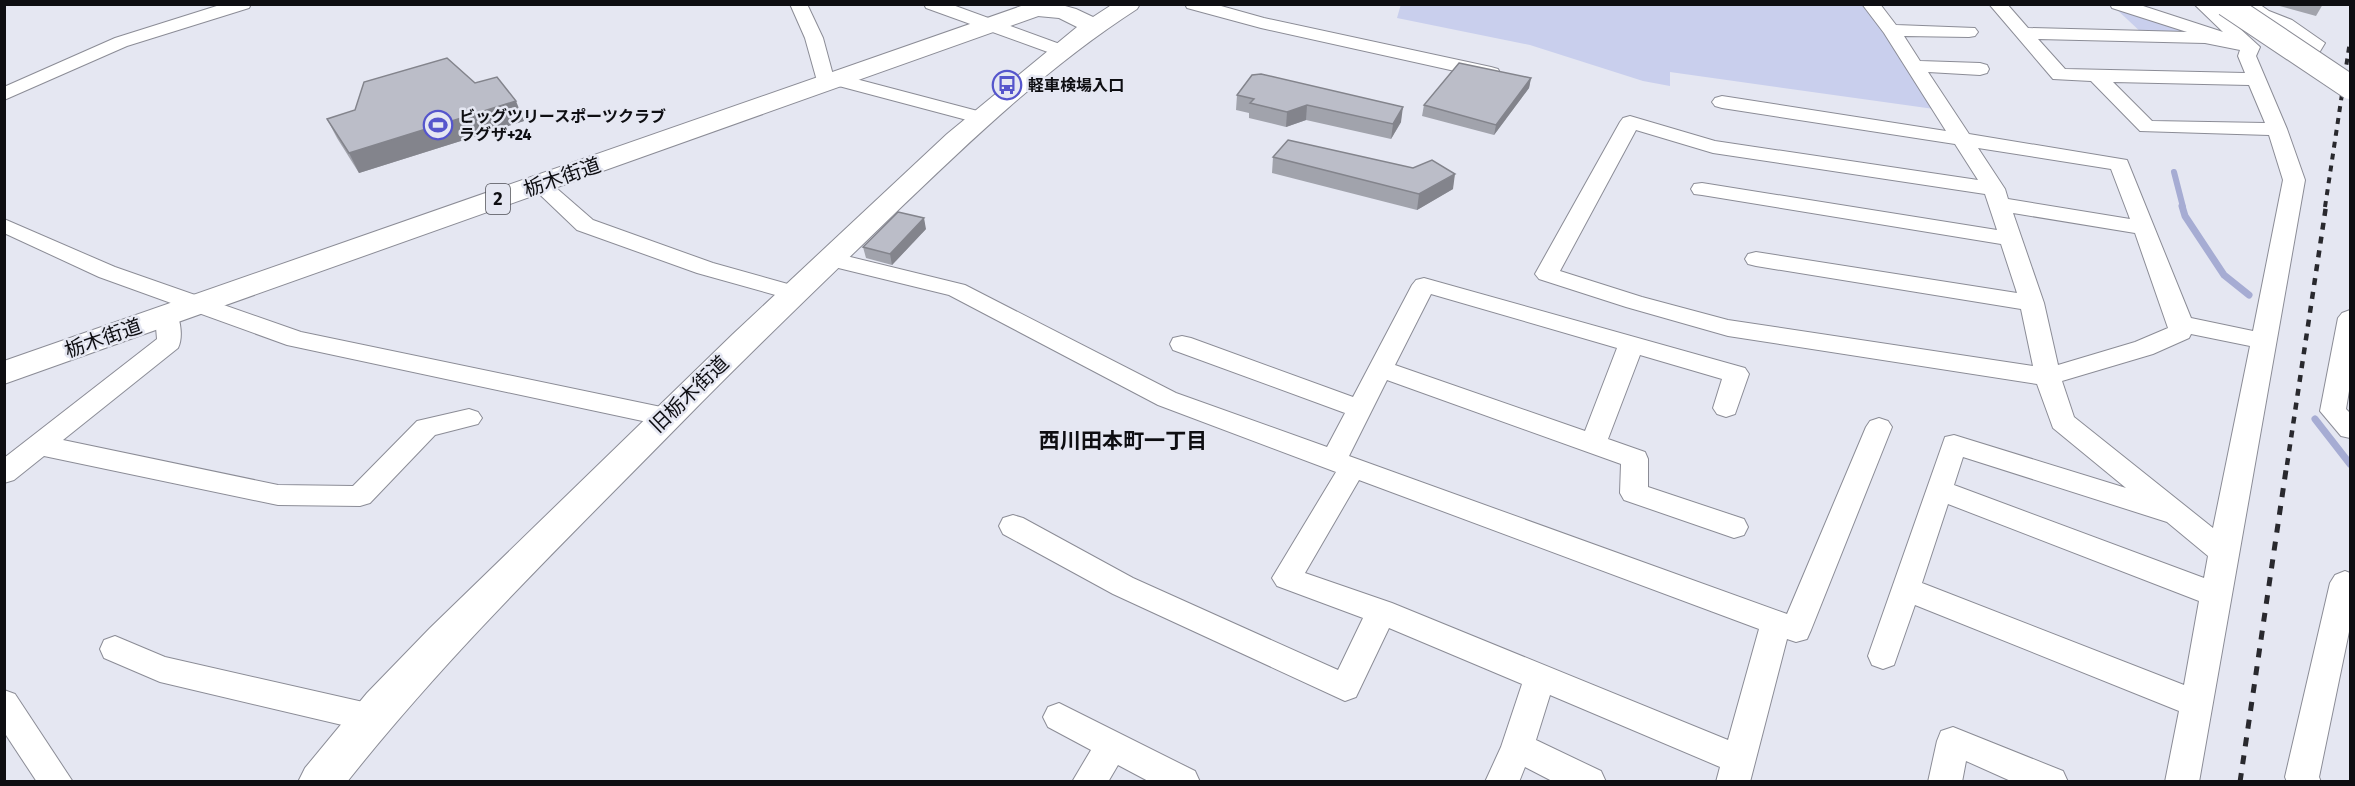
<svg xmlns="http://www.w3.org/2000/svg" width="2355" height="786" font-family="'Fira Sans','Noto Sans JP',sans-serif">
<rect width="100%" height="100%" fill="#e5e7f2"/>
<g fill="#c9cfed">
<polygon points="1401,4 1865,5 1885,30 1934,109 1670,72 1670,86 1643,81 1530,45 1397,18"/>
<polygon points="2113,6 2196,34 2143,34"/>
</g>
<g fill="none" stroke-linecap="round" stroke-linejoin="round">
<polyline stroke="#a6acd3" stroke-width="6" points="2174,172 2183,207"/>
<g stroke="#a6acd3" stroke-width="7">
<polyline points="2182,206 2185,216 2224,275 2249,295"/>
<polyline points="2315,419 2350,464"/>
</g>
<g stroke="#8b8c96" stroke-width="2">
<g id="minor">
<polygon points="223,4 251,4 249,8 127,46 4,100 4,87 115,38"/>
<polygon points="790,4 807,4 823,38 833,75 837,74 989,114 992,118 989,122 982,124 835,85 826,90 819,88 805,38"/>
<polygon points="924,4 950,4 1068,47 1071,51 1068,55 1056,55 926,8"/>
<polygon points="1185,4 1214,4 1264,18 1491,67 1498,69 1500,73 1498,77 1491,79 1261,28 1187,8"/>
<path d="M1862,4h18l16,21 79,3 3,4 -3,4 -6,1 -65,-1 16,25 60,2 7,2 2,4 -2,4 -7,2 -52,-3 41,62 158,26 64,158 62,13 30,-151 -14,-45 -129,-4 -49,-50 -38,-2 -64,-75h18l21,24 159,4 -75,-24 -2,-4h27l86,28 -29,-28h19l47,43 -4,9 31,73 18,51 -106,602h-34l14,-71 -264,-106 -21,60 -11,4 -11,-4 -4,-9 77,-219 9,-2 172,53 -73,-60 -16,-44 -309,-48 -102,-29 -87,-28 -4,-5 85,-152 3,-4 7,-2 85,25 263,39 -23,-36 -233,-36 -7,-2 -3,-4 3,-4 7,-2 224,35 -62,-98zM2038,39l167,4 35,7 -2,6 7,17 -180,-4zM2113,82l136,3 16,38 -113,-2zM1636,130l77,23 272,41 12,36 -295,-47 -8,1 -3,5 3,5 8,1 299,49 16,49 -261,-41 -8,2 -3,5 3,5 8,2 265,43 12,57 -305,-46 -86,-23 -82,-26zM1978,148l133,21 19,50 -122,-20 -3,-10zM2013,213l122,20 33,95 -33,14 -77,23 -14,-62zM2191,334l59,12 -37,182 -139,-111 -12,-36 91,-27 36,-16zM1963,457l204,65 41,34 -4,22 -250,-93zM1948,504l251,97 -15,84 -262,-102z"/>
<polygon points="2239,4 2259,4 2269,11 2292,20 2325,43 2319,53 2307,53 2304,49 2306,45 2280,28 2257,19"/>
<polygon points="540,178 547,180 593,220 713,263 802,288 806,293 802,298 794,300 786,298 697,273 577,230 533,188 529,184 533,180"/>
<polygon points="4,219 115,267 301,332 666,408 675,411 679,417 675,423 666,426 287,345 99,277 4,233"/>
<path d="M830,252l135,33 211,108 151,54 18,-34 -172,-63 -3,-6 3,-6 9,-2 9,2 162,59 59,-112 4,-5 8,-2 321,90 4,6 -14,40 -9,3 -9,-3 -4,-6 9,-29 -82,-24 -32,84 37,13 3,7v28l96,32 4,8 -4,8 -10,3 -110,-38 -4,-7 1,-29 -234,-84 -38,76 438,158 79,-187 4,-6 9,-3 9,3 4,6 -81,203 -4,9 -11,3 -9,-3 -37,143h-34l4,-15 -170,-72 -14,45 65,31 5,11h-52l-29,-15 -6,15h-34l16,-35 21,-63 -133,-56 -33,69 -11,4 -232,-107 -110,-60 -4,-8 4,-8 10,-3 10,3 110,60 205,92 25,-52 -86,-32 -5,-8 64,-106 -178,-67 -209,-110 -127,-31 -3,-5 3,-5zM1431,294l186,54 -32,83 -190,-66zM1359,480l400,149 -31,111 -336,-137 -87,-30z"/>
<path d="M167,308l8,3c6,9 8,27 3,37l-115,92 215,45 75,1 64,-65 52,-12 9,3 4,6 -4,6 -43,11 -65,68 -10,3 -82,-1 -234,-49 -30,24 -10,3v-25l153,-119 -2,-23 4,-5z"/>
<polygon points="2350,310 2350,385 2346,409 2350,413 2350,438 2341,436 2320,411 2338,318 2342,313"/>
<polygon points="2345,571 2350,573 2350,627 2319,777 2321,782 2287,782 2285,777 2330,583 2335,575"/>
<polygon points="115,636 165,657 372,704 383,708 388,718 383,728 372,732 160,682 104,658 100,649 104,640"/>
<polygon points="4,690 15,694 73,782 37,782 4,732"/>
<polygon points="1059,703 1195,771 1200,782 1150,782 1118,765 1108,782 1072,782 1091,750 1048,727 1043,717 1048,707"/>
<polygon points="1953,727 2063,771 2068,782 2013,782 1966,761 1962,782 1928,782 1937,741 1941,731"/>
</g>
</g>
<g stroke="#8b8c96" stroke-width="2">
<path id="secondary" d="M1058,4l18,5 17,8 20,-13h27l-3,5c-90,58 -169,134 -246,208 -65,63 -131,126 -195,191 -119,122 -243,240 -349,374h-49l7,-14 62,-75 63,-65 303,-294 214,-200 130,-107 -18,-9 -32,-3 -3,-5 6,-6z"/>
</g>
<g stroke="#8b8c96" stroke-width="2">
<polygon id="primary" points="1027,4 1061,4 1058,9 4,384 4,361"/>
</g>
<use href="#minor" fill="#fff" fill-rule="evenodd"/>
<use href="#secondary" fill="#fff" fill-rule="evenodd"/>
<use href="#primary" fill="#fff" fill-rule="evenodd"/>
<polyline stroke="#29292e" stroke-width="4" stroke-dasharray="6 6" stroke-linecap="butt" points="2325,207 2350,41"/>
<polyline stroke="#29292e" stroke-width="4.5" stroke-dasharray="7 7" stroke-linecap="butt" points="2287,465 2326,206"/>
<polyline stroke="#29292e" stroke-width="5" stroke-dasharray="9 9" stroke-linecap="butt" points="2240,782 2287,463"/>
<g stroke="#8b8c96" stroke-width="26" stroke-linecap="butt">
<polyline id="tertiary-bridge" points="2226,4 2350,87"/>
</g>
<use href="#tertiary-bridge" stroke="#fff" stroke-width="24"/>
</g>
<g fill="#a1a3ac">
<polygon points="2272,4 2323,4 2316,16"/>
<polygon points="1252,75 1401,122 1391,139 1306,120 1286,127 1249,118 1249,113 1236,110 1237,95"/>
<polygon points="1531,78 1529,88 1494,135 1422,116 1424,105"/>
<polygon points="475,83 524,121 359,173 337,138 327,119"/>
<polygon points="1273,157 1453,189 1417,210 1272,173"/>
<polygon points="926,229 892,265 866,258 863,247"/>
</g>
<g fill="#83848c">
<polygon points="1531,78 1529,88 1494,135 1496,125"/>
<polygon points="516,101 524,121 359,173 349,153"/>
<polygon points="1307,105 1306,120 1286,127 1287,112"/>
<polygon points="1403,107 1401,122 1391,139 1393,124"/>
<polygon points="1455,174 1453,189 1417,210 1419,194"/>
<polygon points="924,218 926,229 892,265 890,254"/>
</g>
<g fill="#bbbdc8" stroke="#83848c" stroke-width="1.5">
<polygon points="447,58 475,83 497,77 516,101 349,153 327,119 355,110 364,82"/>
<polygon points="1459,63 1531,78 1496,125 1424,105"/>
<polygon points="1261,74 1403,107 1393,124 1307,105 1287,112 1250,103 1254,99 1237,95 1252,75"/>
<polygon points="1288,140 1413,168 1432,160 1455,174 1419,194 1273,157"/>
<polygon points="898,212 924,218 890,254 863,247"/>
</g>
<defs>
<g id="bus-ring" transform="scale(1.5)"><circle r="9.5" fill="#e5e7f2" stroke="#55c" stroke-width="1.5"/><path d="M-5-6H5V4H4V6H2V4H-2V6H-4V4H-5ZM-3.5-4V0h7V-4ZM-3.5 1.2v1.5H-2V1.2ZM2 1.2v1.5H3.5V1.2Z" fill="#55c"/></g>
<g id="stadium-ring" transform="scale(1.5)"><circle r="9.5" fill="#e5e7f2" stroke="#55c" stroke-width="1.5"/><path d="M0-5a6.5 5 0 1 0 0 10a6.5 5 0 1 0 0-10ZM-3.5-1.8h7v3.6h-7Z" fill="#55c"/></g>
</defs>
<g fill-rule="evenodd">
<use href="#bus-ring" x="1007" y="85"/>
<use href="#stadium-ring" x="438" y="125"/>
</g>
<g text-anchor="middle" stroke-width="5" stroke-linejoin="round" paint-order="stroke">
<g font-size="16" font-weight="bold" fill="#0e0e12" stroke="#e5e7f2" text-anchor="start">
<text x="1028" y="91">軽車検場入口</text>
<text x="459" y="122">ビッグツリースポーツクラブ<tspan x="459" dy="18">ラグザ+24</tspan></text>
</g>
<rect fill="#e5e7f2" stroke="#4e4f55" stroke-width="1.5" x="486" y="184" width="24" height="30" rx="4.5"/>
<g font-size="18" font-weight="bold" fill="#0e0e12">
<text x="498" y="205">2</text>
</g>
<g font-size="20" fill="#0e0e12" stroke="#e5e7f2">
<text transform="translate(562 177) rotate(-19)" y="7">栃木街道</text>
<text transform="translate(103 338) rotate(-19)" y="7">栃木街道</text>
<text transform="translate(689 394) rotate(-44)" y="7">旧栃木街道</text>
</g>
<g font-size="21" font-weight="bold" fill="#0e0e12" stroke="#e5e7f2">
<text x="1123" y="448">西川田本町一丁目</text>
</g>
</g>
<rect width="2355" height="786" fill="none" stroke="#0e0e12" stroke-width="12"/>
</svg>
